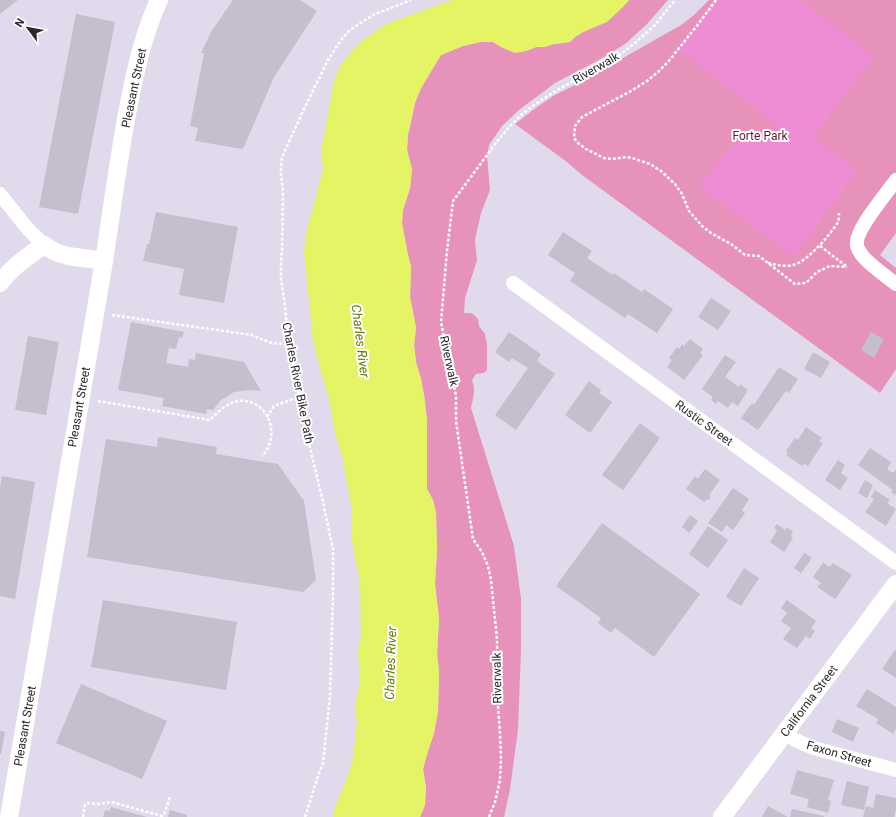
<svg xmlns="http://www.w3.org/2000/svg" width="896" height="817" font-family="Roboto,sans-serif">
<rect width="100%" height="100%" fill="#e1d9ec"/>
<g fill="#e692bb">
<path d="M629,0h39l-21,24 -22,20 -28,17 -42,22 -36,27 -17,16 -13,19 -2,11 3,34 -9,23 -6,27 2,20 -12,38 -1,15h6l3,1 5,5 1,7 6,8 2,10v26l-3,3 -8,1 -4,6c4,10 1,18 -1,28l43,138 7,53v50l-3,81 -8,59 -6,28h-84l5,-12 1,-17 -3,-19 5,-18 6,-18 4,-22 1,-39 -2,-18 2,-35 -4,-35 2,-34 -1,-37 -3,-13 -6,-11v-69l-3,-25 -3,-16 -5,-17 -2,-17 2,-17 -6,-31 1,-31 -3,-11 -6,-32 1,-13 7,-22 2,-19 -5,-19 1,-15 7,-32 6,-15 20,-33 22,-9 17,-4h13l10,6 24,3 9,-4h8l10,-3 16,-2 5,-5 8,-5 8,-4 32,-21z"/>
<polygon points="709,0 896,0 896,233 880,255 896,268 896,369 880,393 582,175 567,162 515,124 537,107 553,96 581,82 681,25 693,16"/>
</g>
<polygon fill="#ee8dd3" points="718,0 800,0 874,57 812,137 857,171 794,256 699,187 727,151 757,131 783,130 679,50"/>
<polygon fill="#e4f465" points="453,0 629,0 623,7 607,22 583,32 575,37 570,42 554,44 544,47 536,47 522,52 515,53 503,48 493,42 480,42 463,46 441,55 421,88 415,103 408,135 407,150 412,169 410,188 403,210 402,223 408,255 411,266 410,297 416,328 414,345 416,362 421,379 424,395 427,420 427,489 433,500 436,513 437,550 435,584 439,619 437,654 439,672 438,711 434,733 428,751 423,769 426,788 425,805 420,817 333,817 335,807 345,783 352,762 355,743 357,721 355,708 360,680 358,650 361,636 360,589 358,570 354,554 351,532 352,510 345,472 342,454 335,434 329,398 323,379 313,341 304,252 307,228 313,209 323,168 321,152 334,80 341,65 350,53 362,41 386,24 422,11 440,4"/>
<g fill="#c5becd">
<polygon points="0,0 18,0 0,14"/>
<polygon points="233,0 300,0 317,11 274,77 243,149 195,141 198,128 190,126 204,53 201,53 211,32"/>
<polygon points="76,14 115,22 78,214 39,207"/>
<polygon points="156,212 238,227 224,303 179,295 184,269 143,261 147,244 149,244"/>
<polygon points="563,232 592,251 587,258 613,275 614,273 642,292 644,289 673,309 657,333 628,314 625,318 570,281 575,273 548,255"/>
<polygon points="711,298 731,311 718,330 698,317"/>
<polygon points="131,322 184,332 182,338 179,337 176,349 169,348 166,363 188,367 189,359 195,360 196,353 244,362 261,391 250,390 234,392 221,400 213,410 207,409 206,414 162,406 164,398 118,390"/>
<polygon points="509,332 541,354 537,361 555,374 516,430 495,415 528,368 512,358 509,362 495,352"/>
<polygon points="871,332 884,339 874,358 861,350"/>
<polygon points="28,336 59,342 46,415 15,410"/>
<polygon points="690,339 703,349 700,353 703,355 684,380 667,367 672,360 669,358 677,347 679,349 682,344 684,346"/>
<polygon points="813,352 830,362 821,378 804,369"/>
<polygon points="725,355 736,362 725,377 739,387 740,384 748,390 738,406 732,402 728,408 718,401 716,404 711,400 713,397 702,389"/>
<polygon points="779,367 798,379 789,393 786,391 758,430 741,418 752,403 754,405"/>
<polygon points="589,381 601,390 599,393 612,402 590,433 565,415"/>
<polygon points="640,423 660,438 623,490 602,475"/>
<polygon points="806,427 822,438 819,441 823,443 808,466 804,463 802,466 786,455 788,452 786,451 795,438 798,440"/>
<polygon points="158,437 217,447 216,454 278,464 304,501 316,580 303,592 87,557 106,439 157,447"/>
<polygon points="870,448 891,462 887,469 893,473 896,470 896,493 895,495 891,492 893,490 858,465"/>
<polygon points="838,460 845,465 841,473 848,478 840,490 825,480"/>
<polygon points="705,469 720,480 709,495 711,496 709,500 707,499 704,502 686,489 695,476 698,479"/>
<polygon points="2,476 35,482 15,599 0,596 0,487"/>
<polygon points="865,480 873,485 867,498 858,493"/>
<polygon points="733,488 749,499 742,510 745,513 733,530 726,525 722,532 708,523"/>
<polygon points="875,490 890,500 887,503 896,509 886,526 865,512 874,499 871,497"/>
<polygon points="690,515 698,521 689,533 682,527"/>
<polygon points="602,523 700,594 654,657 615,628 611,633 598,623 601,618 556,586"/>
<polygon points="777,524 785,530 787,527 793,532 791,536 793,538 784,552 770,542 777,530 774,528"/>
<polygon points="708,526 728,540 708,568 689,554"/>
<polygon points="804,553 812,558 801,573 794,568"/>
<polygon points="823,563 830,567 833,563 852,575 835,599 817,587 821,583 813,577"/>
<polygon points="744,568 759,578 741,606 726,597"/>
<polygon points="103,600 237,622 226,690 91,667"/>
<polygon points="787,600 816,621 811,628 815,631 810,639 806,636 797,648 783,639 791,628 781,621 787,613 781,608"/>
<polygon points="895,650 896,651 896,678 882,669"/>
<polygon points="81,684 167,721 142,779 56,743"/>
<polygon points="867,689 896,707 896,729 893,734 876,723 878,719 856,706"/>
<polygon points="837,719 859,728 853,742 832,732"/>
<polygon points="0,731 5,732 1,754 0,754"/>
<polygon points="797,770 834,780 828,800 831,801 828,813 807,807 809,799 790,794"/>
<polygon points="847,781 869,787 864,810 841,805"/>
<polygon points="876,794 896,798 896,809 894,817 863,817 866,806 873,808"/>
<polygon points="768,806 788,817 762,817"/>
<polygon points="111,807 147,817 103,817 105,810 110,811"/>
<polygon points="792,809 824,816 824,817 790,817"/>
<polygon points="170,810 187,815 187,817 168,817"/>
</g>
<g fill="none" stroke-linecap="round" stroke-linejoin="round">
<g stroke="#fff" stroke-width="2.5" stroke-dasharray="3 2" stroke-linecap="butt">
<polyline points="716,0 699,23 668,62 658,72 647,81 631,91 582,117 575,126 574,138 578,143 586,149 604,158 612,159 626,157 632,158 650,164 661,171 675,184 682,194 689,211 702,226 711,233 731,244 745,255 759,256 795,284 806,283 817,272 830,266 847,267"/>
<polyline points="820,246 846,266"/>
<path d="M768,263c8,2 17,4 25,2 14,-3 38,-31 45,-43 1,-3 1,-6 1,-9"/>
<polyline points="112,315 252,335 271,343 289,344"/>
<path d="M98,401l112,19c8,-8 17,-17 28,-19 30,-3 44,34 24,55"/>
<polyline points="267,417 274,406 298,397"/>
<polyline points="83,817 85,805 87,803 99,804 111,802 162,816 164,815 170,796"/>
<polyline points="305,817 319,773 323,763 330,696 333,592 333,549 323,502 302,414 287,332 285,306 281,279 281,263 282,249 283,192 281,174 281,166 282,157 305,107 328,60 341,40 350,30 373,15 411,0"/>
<polyline points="489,817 495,802 500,780 501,759 500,733 498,705 497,639 491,580 488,566 482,552 473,539 456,421 456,396 441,322 447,251 453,201 499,139 510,126 522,114 537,103 557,90 613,60 636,42 655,25 675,0"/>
</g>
<g stroke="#fff" stroke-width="14">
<path d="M896,180c-9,13 -42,51 -39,65 0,3 3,7 4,9 7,10 25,22 35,30"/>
<polyline points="0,194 27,228 44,245"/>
<polyline points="513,283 896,563"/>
<polyline points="785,733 795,740 814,748 896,770"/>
</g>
<g stroke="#fff" stroke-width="18">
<path d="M0,283c12,-16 28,-27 44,-38l11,7 13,4 36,5"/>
<path d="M9,817c32,-185 64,-371 95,-556 7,-46 13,-91 21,-136 8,-43 16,-86 34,-125"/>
<polyline points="722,817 896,584"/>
</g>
</g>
<g text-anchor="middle" stroke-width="4" stroke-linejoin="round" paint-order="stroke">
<g font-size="12" fill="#282828" stroke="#fff">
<text transform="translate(596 68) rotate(-30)" y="4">Riverwalk</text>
<text transform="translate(134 88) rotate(-78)" y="4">Pleasant Street</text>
<text transform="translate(449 361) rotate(78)" y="4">Riverwalk</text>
<text transform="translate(298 383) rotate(79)" y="4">Charles River Bike Path</text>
<text transform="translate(79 407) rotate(-80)" y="4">Pleasant Street</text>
<text transform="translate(704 423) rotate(36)" y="4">Rustic Street</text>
<text transform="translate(497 678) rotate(-91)" y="4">Riverwalk</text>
<text transform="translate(809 701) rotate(-53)" y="4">California Street</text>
<text transform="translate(25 726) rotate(-80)" y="4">Pleasant Street</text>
<text transform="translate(839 754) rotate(16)" y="4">Faxon Street</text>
</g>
<g font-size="12" fill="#681633" stroke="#fff">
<text x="760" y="140">Forte Park</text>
</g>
<g font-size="13" font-style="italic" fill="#657b0a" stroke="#fff">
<text transform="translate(361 341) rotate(83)" y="5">Charles River</text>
<text transform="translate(390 663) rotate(-88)" y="5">Charles River</text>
</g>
</g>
<g transform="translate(28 28) rotate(302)" stroke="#ffffff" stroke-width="3" paint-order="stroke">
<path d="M0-3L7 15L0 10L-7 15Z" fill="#282828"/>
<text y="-6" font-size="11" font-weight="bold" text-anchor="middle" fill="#282828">N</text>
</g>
</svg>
